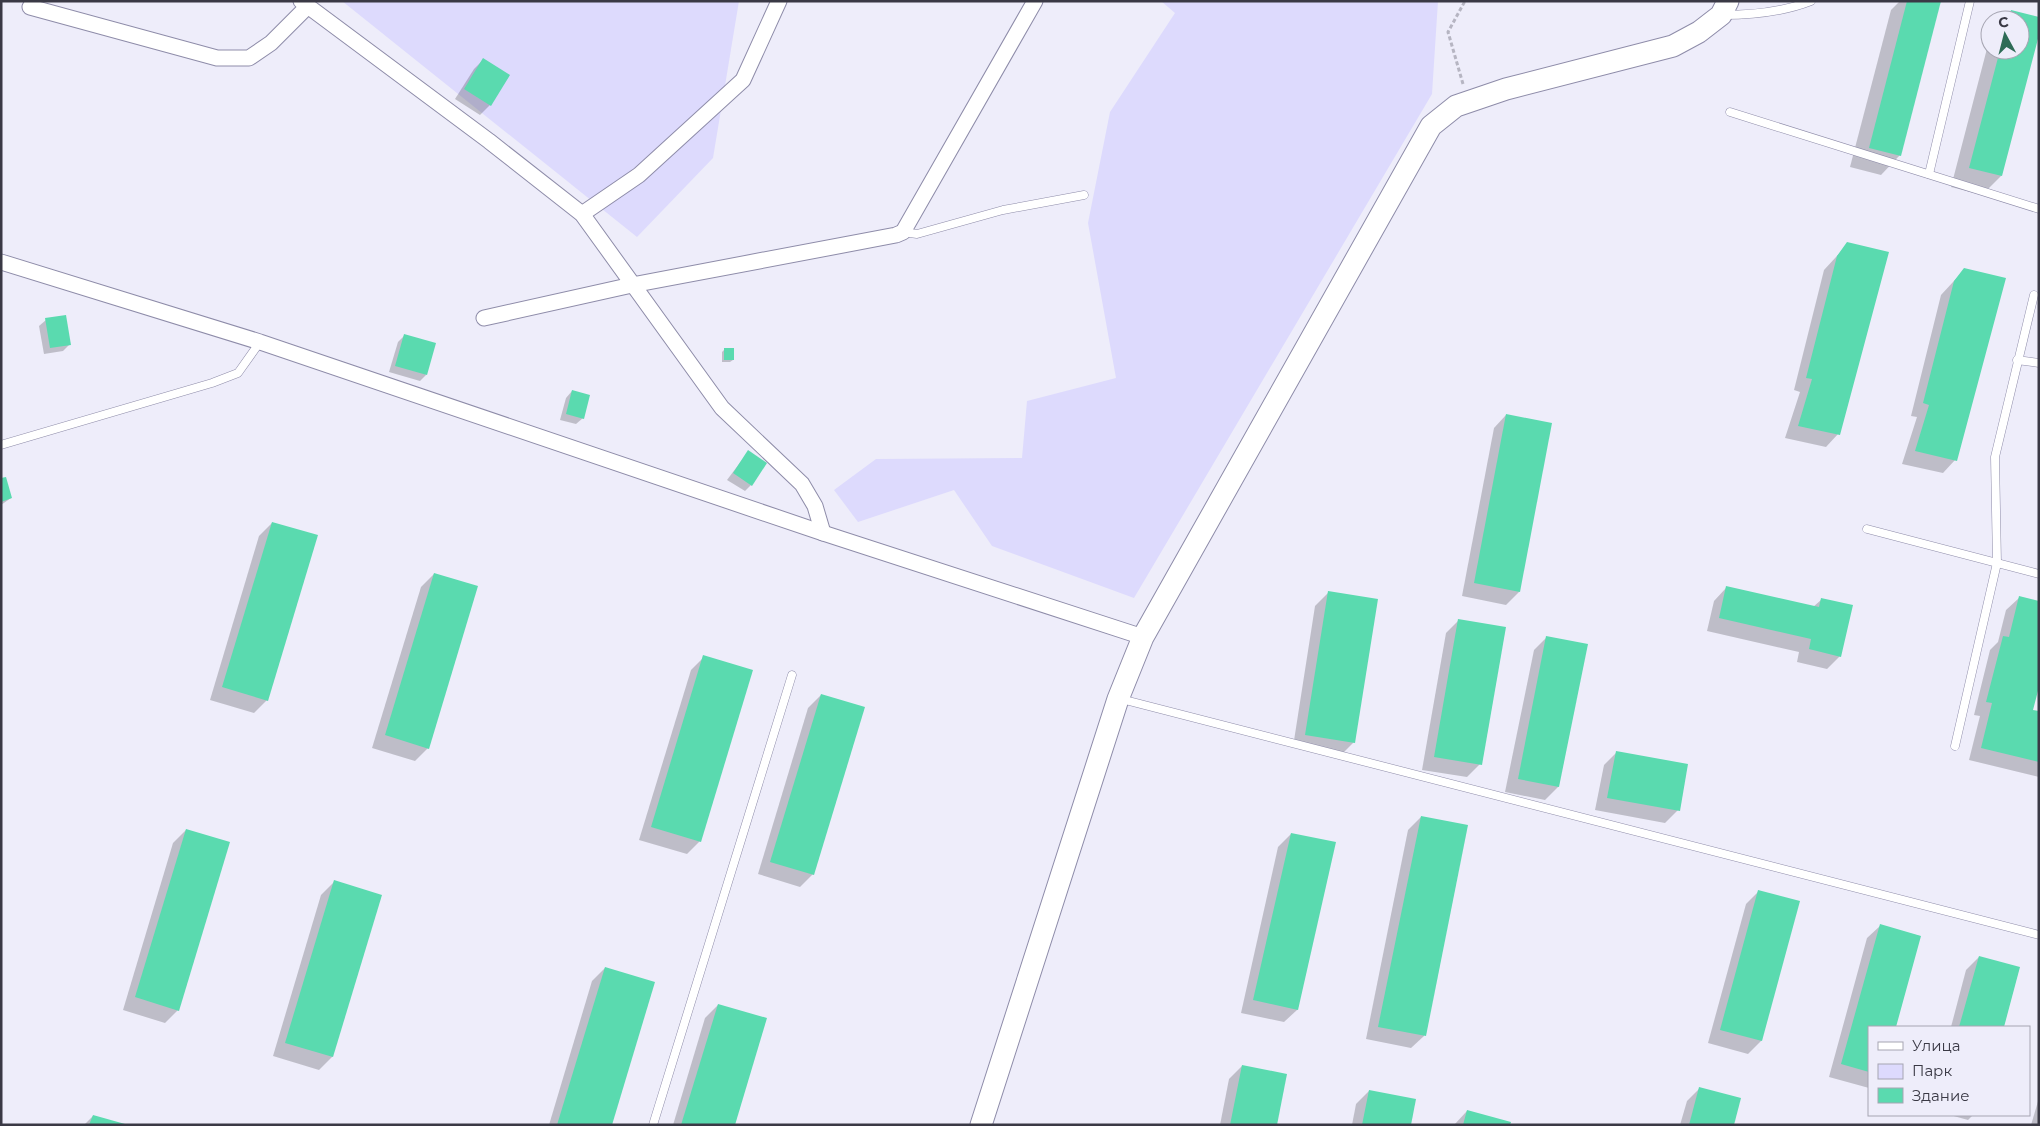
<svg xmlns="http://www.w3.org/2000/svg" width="2040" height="1126" font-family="Montserrat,sans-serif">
<rect width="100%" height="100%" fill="#eeedfa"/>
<g fill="#dddafd">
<polygon points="342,1 739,1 713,158 637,237"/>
<polygon points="1161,1 1438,1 1432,94 1134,598 992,546 954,490 858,522 834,490 876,459 1022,458 1027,401 1116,378 1088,223 1110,112 1175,13"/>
</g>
<g fill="#0003">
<polygon points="1900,1 1940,1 1900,155 1881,175 1850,167 1891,10"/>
<polygon points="2011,11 2039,30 2001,176 1982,195 1951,187 1990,37 1990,50 2020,50 2020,20 2002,20"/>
<polygon points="483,60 509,76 490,105 480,115 455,99 474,69"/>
<polygon points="1848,244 1838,434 1826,447 1785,438 1800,392 1794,390 1824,270"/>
<polygon points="1965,269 1955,460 1943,473 1902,464 1917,417 1911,416 1941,295"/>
<polygon points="46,320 69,345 63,351 44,354 39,326"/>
<polygon points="404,336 426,375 420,381 389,372 398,342"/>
<polygon points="725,349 733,360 730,362 722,362 722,352"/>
<polygon points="572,391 583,418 576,424 560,420 566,398"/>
<polygon points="1506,415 1519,592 1506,605 1462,596 1494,428"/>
<polygon points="748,452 751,485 745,491 727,480"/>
<polygon points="1,479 11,498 1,505"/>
<polygon points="272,523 267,700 254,713 210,700 259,536"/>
<polygon points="434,574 428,748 415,761 372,748 421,587"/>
<polygon points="1726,588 1813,607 1821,600 1840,656 1827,669 1797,662 1799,652 1707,631 1714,601"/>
<polygon points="1328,593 1354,742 1341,755 1293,747 1315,606"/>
<polygon points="2019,598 2032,711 2039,712 2039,777 1969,760 1980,716 1974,715 1990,650 1998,642 2006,610"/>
<polygon points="1459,620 1480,764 1467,777 1422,770 1446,633"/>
<polygon points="1547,637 1586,645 1558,787 1545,800 1505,792 1534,650"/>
<polygon points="704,657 700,841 687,854 639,840 691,670"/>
<polygon points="821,695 813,874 800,887 758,874 808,708"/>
<polygon points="1617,752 1678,810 1665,823 1595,810 1604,765"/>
<polygon points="1421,817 1424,1036 1411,1048 1366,1039 1408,830"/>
<polygon points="186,830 178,1010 165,1023 123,1010 173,843"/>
<polygon points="1291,834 1297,1010 1284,1022 1241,1013 1278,847"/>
<polygon points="334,882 332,1057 319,1070 273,1056 321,895"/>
<polygon points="1759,891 1798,902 1761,1041 1748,1054 1708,1043 1746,904"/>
<polygon points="1880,926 1920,936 1895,1027 1869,1027 1869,1088 1829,1077 1867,938"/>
<polygon points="1979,957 2019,968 2003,1027 1951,1027 1966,970"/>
<polygon points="605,968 610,1125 549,1125 592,981"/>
<polygon points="718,1005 734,1125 673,1125 705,1018"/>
<polygon points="1242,1066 1276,1125 1220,1125 1229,1079"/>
<polygon points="1700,1088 1732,1125 1680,1125 1687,1101"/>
<polygon points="1369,1091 1410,1125 1352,1125 1356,1104"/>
<polygon points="2039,1098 2039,1125 2031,1125"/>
<polygon points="1467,1111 1509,1125 1454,1125"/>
<polygon points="1950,1115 1973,1115 1968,1120"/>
<polygon points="93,1116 122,1125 84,1125"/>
</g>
<g fill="#5adaaf">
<polygon points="1907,1 1941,1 1901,156 1869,148"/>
<polygon points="2011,10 2039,17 2039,35 2002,176 1969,168 2000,50 2020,50 2020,20 2008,20"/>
<polygon points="483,58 510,75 491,106 464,89"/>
<polygon points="1847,242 1889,252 1840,435 1798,426 1812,379 1806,378 1837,256"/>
<polygon points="1964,268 2006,278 1957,461 1915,451 1929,405 1923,403 1954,281"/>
<polygon points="66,315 71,345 50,348 45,318"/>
<polygon points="404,334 436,343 427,375 395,366"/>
<rect x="724" y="348" width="10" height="12"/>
<polygon points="572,390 590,395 584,419 566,414"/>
<polygon points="1506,414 1552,423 1520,592 1474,583"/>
<polygon points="748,450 767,463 752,486 733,473"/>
<polygon points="6,477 12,498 1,502 1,478"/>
<polygon points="272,522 318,535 268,701 222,687"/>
<polygon points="434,573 478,586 429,749 385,735"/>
<polygon points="1726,586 1819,607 1821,598 1853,605 1841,657 1809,649 1811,639 1719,618"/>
<polygon points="1328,591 1378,599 1355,743 1305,735"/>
<polygon points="2019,596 2039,601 2039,687 2033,710 2039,711 2039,762 1981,748 1992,703 1986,702 2003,636 2009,637"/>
<polygon points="1458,619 1506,627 1482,765 1434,757"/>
<polygon points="1546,636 1588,644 1559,787 1518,779"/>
<polygon points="703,655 753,670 701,842 651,827"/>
<polygon points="821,694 865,707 814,875 770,862"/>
<polygon points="1616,751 1688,764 1680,811 1607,798"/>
<polygon points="1421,816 1468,825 1426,1036 1378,1027"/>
<polygon points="186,829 230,842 179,1011 135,997"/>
<polygon points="1291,833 1336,842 1298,1010 1253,1000"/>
<polygon points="334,880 382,895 333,1057 285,1043"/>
<polygon points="1758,890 1800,901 1762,1041 1720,1030"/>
<polygon points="1880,924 1921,936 1896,1027 1869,1027 1869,1072 1841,1064"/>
<polygon points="1979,956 2020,967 2004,1027 1959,1027"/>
<polygon points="605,967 655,982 612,1125 557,1125"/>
<polygon points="718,1004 767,1018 735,1125 681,1125"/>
<polygon points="1242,1065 1287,1074 1277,1125 1230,1125"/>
<polygon points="1699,1087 1741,1098 1734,1125 1689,1125"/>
<polygon points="1369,1090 1416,1099 1411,1125 1362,1125"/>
<polygon points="1467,1110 1511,1122 1510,1125 1463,1125"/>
<polygon points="93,1115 125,1124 125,1125 89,1125"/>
</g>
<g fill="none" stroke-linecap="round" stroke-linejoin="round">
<g stroke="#8e8ca9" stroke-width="9">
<g id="lane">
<path d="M1723,15c30,0 60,-3 88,-14"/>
<polyline points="1730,112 2039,209"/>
<polyline points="1929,174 1970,1"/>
<polyline points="903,232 917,234 1003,210 1084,195"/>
<polyline points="2017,360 2039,363"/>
<polyline points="1,445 212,383 238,373 260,342"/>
<polyline points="1867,529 2039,574"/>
<polyline points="1121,699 2039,935"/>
<polyline points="1955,746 1997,563 1995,457 2034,295"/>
<polyline points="653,1125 792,675"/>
</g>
</g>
<g stroke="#8e8ca9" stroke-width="17">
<g id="street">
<polyline points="301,1 489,141 582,214 722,408 802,484 815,506 823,533"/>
<polyline points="30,7 217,58 249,58 271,43 308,6"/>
<polyline points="582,214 639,175 743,80 779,1"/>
<polyline points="1,262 260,342 823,533 1143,637"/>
<polyline points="484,318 632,285 896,235 903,232 1035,1"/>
</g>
</g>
<g stroke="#8e8ca9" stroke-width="23">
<polyline id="secondary" points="981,1125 1118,699 1143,637 1431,126 1456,106 1506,89 1673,46 1699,32 1721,15 1728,1"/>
</g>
<polyline stroke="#b6b5c2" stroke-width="3" stroke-dasharray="4 2.5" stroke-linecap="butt" points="1463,84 1448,32 1465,1"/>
<use href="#lane" stroke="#fff" stroke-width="8"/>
<use href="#street" stroke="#fff" stroke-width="15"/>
<use href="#secondary" stroke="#fff" stroke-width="21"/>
</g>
<rect width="2040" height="1126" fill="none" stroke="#3a3945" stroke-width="5"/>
<rect x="1868" y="1026" width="162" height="90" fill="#eeedfa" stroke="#a6a5b2"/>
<rect x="1878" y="1042" width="25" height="8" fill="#ffffff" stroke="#a6a5b2"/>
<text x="1912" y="1051" font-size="15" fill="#3a3945">Улица</text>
<rect x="1878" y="1064" width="25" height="15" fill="#dddafd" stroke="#a6a5b2"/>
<text x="1912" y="1076" font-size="15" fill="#3a3945">Парк</text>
<rect x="1878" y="1088" width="25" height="15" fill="#5adaaf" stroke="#a6a5b2"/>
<text x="1912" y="1101" font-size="15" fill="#3a3945">Здание</text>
<g transform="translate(2005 35) rotate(353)"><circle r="24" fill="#eeedfa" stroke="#a6a5b2"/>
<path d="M0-4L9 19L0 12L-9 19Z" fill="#2e6b56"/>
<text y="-8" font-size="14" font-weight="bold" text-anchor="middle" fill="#3a3945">С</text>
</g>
</svg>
